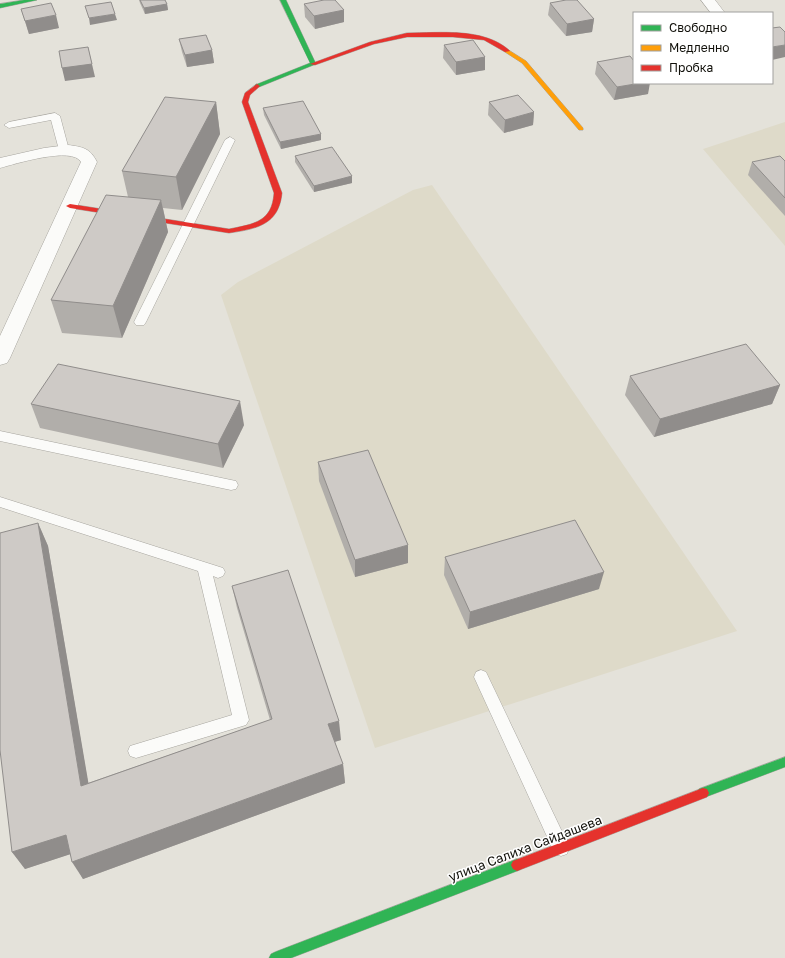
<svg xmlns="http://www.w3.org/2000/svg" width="785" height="958" font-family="'Golos Text',sans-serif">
<rect width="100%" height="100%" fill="#e4e2da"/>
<g fill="#dedac9">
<polygon points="785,122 785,246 703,149"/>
<polygon points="432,185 737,631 375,748 221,295 238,282 413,190"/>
</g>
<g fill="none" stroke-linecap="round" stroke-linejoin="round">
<g stroke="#a7a59f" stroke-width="1">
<g id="lane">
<polygon points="55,113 60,116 69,150 67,152 61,152 59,150 51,120 9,128 4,125 9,122"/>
<polygon points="230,137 235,140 146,322 144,325 136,325 134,322 225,140"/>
<polygon points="0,431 231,480 236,481 238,485 236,489 231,490 0,441"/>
<polygon points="0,497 223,568 225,572 223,576 218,578 213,576 249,720 246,725 136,758 130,756 128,751 130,746 232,715 198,571 0,507"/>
<polygon points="481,670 486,672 567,842 569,848 567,854 561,856 555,854 474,677 476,672"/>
</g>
</g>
<g stroke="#a7a59f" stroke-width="1">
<g id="street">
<polygon points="701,0 715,0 725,13 711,13"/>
<path d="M68,145c15,2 22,3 29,17l-87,196 -3,5 -7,2v-29l81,-174c-9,-16 -66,2 -81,6v-10l44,-10z"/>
</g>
</g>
<g stroke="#a7a59f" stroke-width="1">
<g id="fast">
<polygon points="24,0 37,0 0,8 0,4"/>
<polygon points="280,0 286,0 316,64 259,87 255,87 255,85 310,63"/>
<polygon points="785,757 785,767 703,798 699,797 697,793 699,789"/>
<polygon points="517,859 521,861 523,865 521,869 517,871 291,958 269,958 271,954 275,952"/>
</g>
</g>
<g stroke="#a7a59f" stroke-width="1">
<polygon id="slow" points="507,49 526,61 583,128 583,130 579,130 522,63 505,52 504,51"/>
</g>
<g stroke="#a7a59f" stroke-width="1">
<g id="jam">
<path d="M407,33c33,0 77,-6 103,18l-5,1 -21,-12 -31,-3h-46l-33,7 -59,21 -5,-1 60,-22z"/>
<path d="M257,84l3,2 -10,9 -2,7 34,91c-3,32 -26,36 -53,40l-159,-25 -4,-2 4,-2 159,25c25,-5 43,-7 45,-36l-32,-91 3,-9z"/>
<polygon points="703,788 707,789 709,793 707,797 517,871 513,869 511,865 513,861"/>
</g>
</g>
<use href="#lane" fill="#fbfbf9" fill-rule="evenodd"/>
<use href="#street" fill="#fbfbf9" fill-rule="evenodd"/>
<use href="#fast" fill="#30b455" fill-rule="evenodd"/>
<use href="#slow" fill="#ff9f0a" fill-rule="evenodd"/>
<use href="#jam" fill="#e5322d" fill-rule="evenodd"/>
</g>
<g fill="#b1aeaa">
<polygon points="139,0 165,0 167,4 168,10 145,14 140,3"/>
<polygon points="550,3 594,19 592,32 566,36 548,15"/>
<polygon points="304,4 344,10 344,22 315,29 305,17"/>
<polygon points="21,9 59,28 29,34"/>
<polygon points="179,39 212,50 214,63 187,67 182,52"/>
<polygon points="444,45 485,57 485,70 456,75 443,58"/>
<polygon points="597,62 648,94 614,100 595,74"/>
<polygon points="216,102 220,134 182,210 163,208 168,232 122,338 62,333 51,300 128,197 122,171"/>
<polygon points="489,102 534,112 533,125 504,133 488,115"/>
<polygon points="263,108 321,140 281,149 264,115"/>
<polygon points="295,156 352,176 352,183 314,192 295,162"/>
<polygon points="785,161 785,216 748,175 752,162"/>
<polygon points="630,376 780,385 772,404 654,437 625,395"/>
<polygon points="31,404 244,425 223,468 40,428"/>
<polygon points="318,462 408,563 355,577 319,481"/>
<polygon points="38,523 48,546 88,783 270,720 237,608 232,586 341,740 335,742 343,764 345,783 83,879 70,854 25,869 12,852"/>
<polygon points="445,557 599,589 468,629 444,575"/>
</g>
<g fill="#908d8b">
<polygon points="167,4 168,10 145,14 144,8"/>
<polygon points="344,10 344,22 315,29 314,16"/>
<polygon points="115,14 117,20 90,25 89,18"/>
<polygon points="56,15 59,28 29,34 25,21"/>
<polygon points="594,19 592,32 566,36 567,24"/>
<polygon points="785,45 785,57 772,60 772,47"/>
<polygon points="88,47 95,77 65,81 62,68"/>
<polygon points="212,50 214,63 187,67 185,55"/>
<polygon points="485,57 485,70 456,75 456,62"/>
<polygon points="641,83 650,83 648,94 614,100 617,87"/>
<polygon points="216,102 220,134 182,210 176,177"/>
<polygon points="534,112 533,125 504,133 505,120"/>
<polygon points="321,134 321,140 281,149 280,142"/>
<polygon points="352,176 352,183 314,192 314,186"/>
<polygon points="161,200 168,232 122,338 113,306"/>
<polygon points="780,385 772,404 654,437 660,419"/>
<polygon points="240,401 244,425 223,468 218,444"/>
<polygon points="38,523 48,546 92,804 81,786"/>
<polygon points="408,545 408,563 355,577 355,560"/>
<polygon points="604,572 599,589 468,629 470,612"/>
<polygon points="339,721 341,740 330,743 328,724"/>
<polygon points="343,764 345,783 83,879 72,862"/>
<polygon points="66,835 77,852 25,869 12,852"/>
</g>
<g fill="#cecac6" stroke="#908d8b">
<polygon points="140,0 165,0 167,4 144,8"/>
<polygon points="324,0 335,0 344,10 314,16 304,4"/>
<polygon points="566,0 577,0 594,19 567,24 550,3"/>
<polygon points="111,2 115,14 89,18 85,6"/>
<polygon points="51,3 56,15 25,21 21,9"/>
<polygon points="780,27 785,32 785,45 772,47 772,28"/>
<polygon points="206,35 212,50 185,55 179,39"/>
<polygon points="473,40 485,57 456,62 444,45"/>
<polygon points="88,47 92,64 62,68 59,51"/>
<polygon points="630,56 634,61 634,83 641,83 617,87 597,62"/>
<polygon points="518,95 534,112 505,120 489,102"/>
<polygon points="165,97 216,102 176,177 122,171"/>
<polygon points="303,101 321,134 280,142 263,108"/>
<polygon points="332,147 352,176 314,186 295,156"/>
<polygon points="780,156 785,161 785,198 752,162"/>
<polygon points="106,195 161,200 113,306 51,300"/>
<polygon points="746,344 780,385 660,419 630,376"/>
<polygon points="58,364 240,401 218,444 31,404"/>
<polygon points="368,450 408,545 355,560 318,462"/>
<polygon points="575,520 604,572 470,612 445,557"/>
<polygon points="38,523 81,786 272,719 232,586 288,570 339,721 328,724 343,764 72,862 66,835 12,852 0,750 0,533"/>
</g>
<g text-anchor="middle" stroke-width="3" stroke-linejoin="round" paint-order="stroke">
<g font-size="13" fill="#11100a" stroke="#fff">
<text transform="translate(525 848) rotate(-21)" y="5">улица Салиха Сайдашева</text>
</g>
</g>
<rect x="633" y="12" width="140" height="72" fill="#ffffff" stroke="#a09f9d"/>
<rect x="641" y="25" width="20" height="6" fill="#30b455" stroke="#a09f9d"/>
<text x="669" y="32" font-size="12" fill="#11100a">Свободно</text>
<rect x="641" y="45" width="20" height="6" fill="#ff9f0a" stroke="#a09f9d"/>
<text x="669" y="52" font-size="12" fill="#11100a">Медленно</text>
<rect x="641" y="65" width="20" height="6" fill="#e5322d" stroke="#a09f9d"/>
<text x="669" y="72" font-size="12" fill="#11100a">Пробка</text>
</svg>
